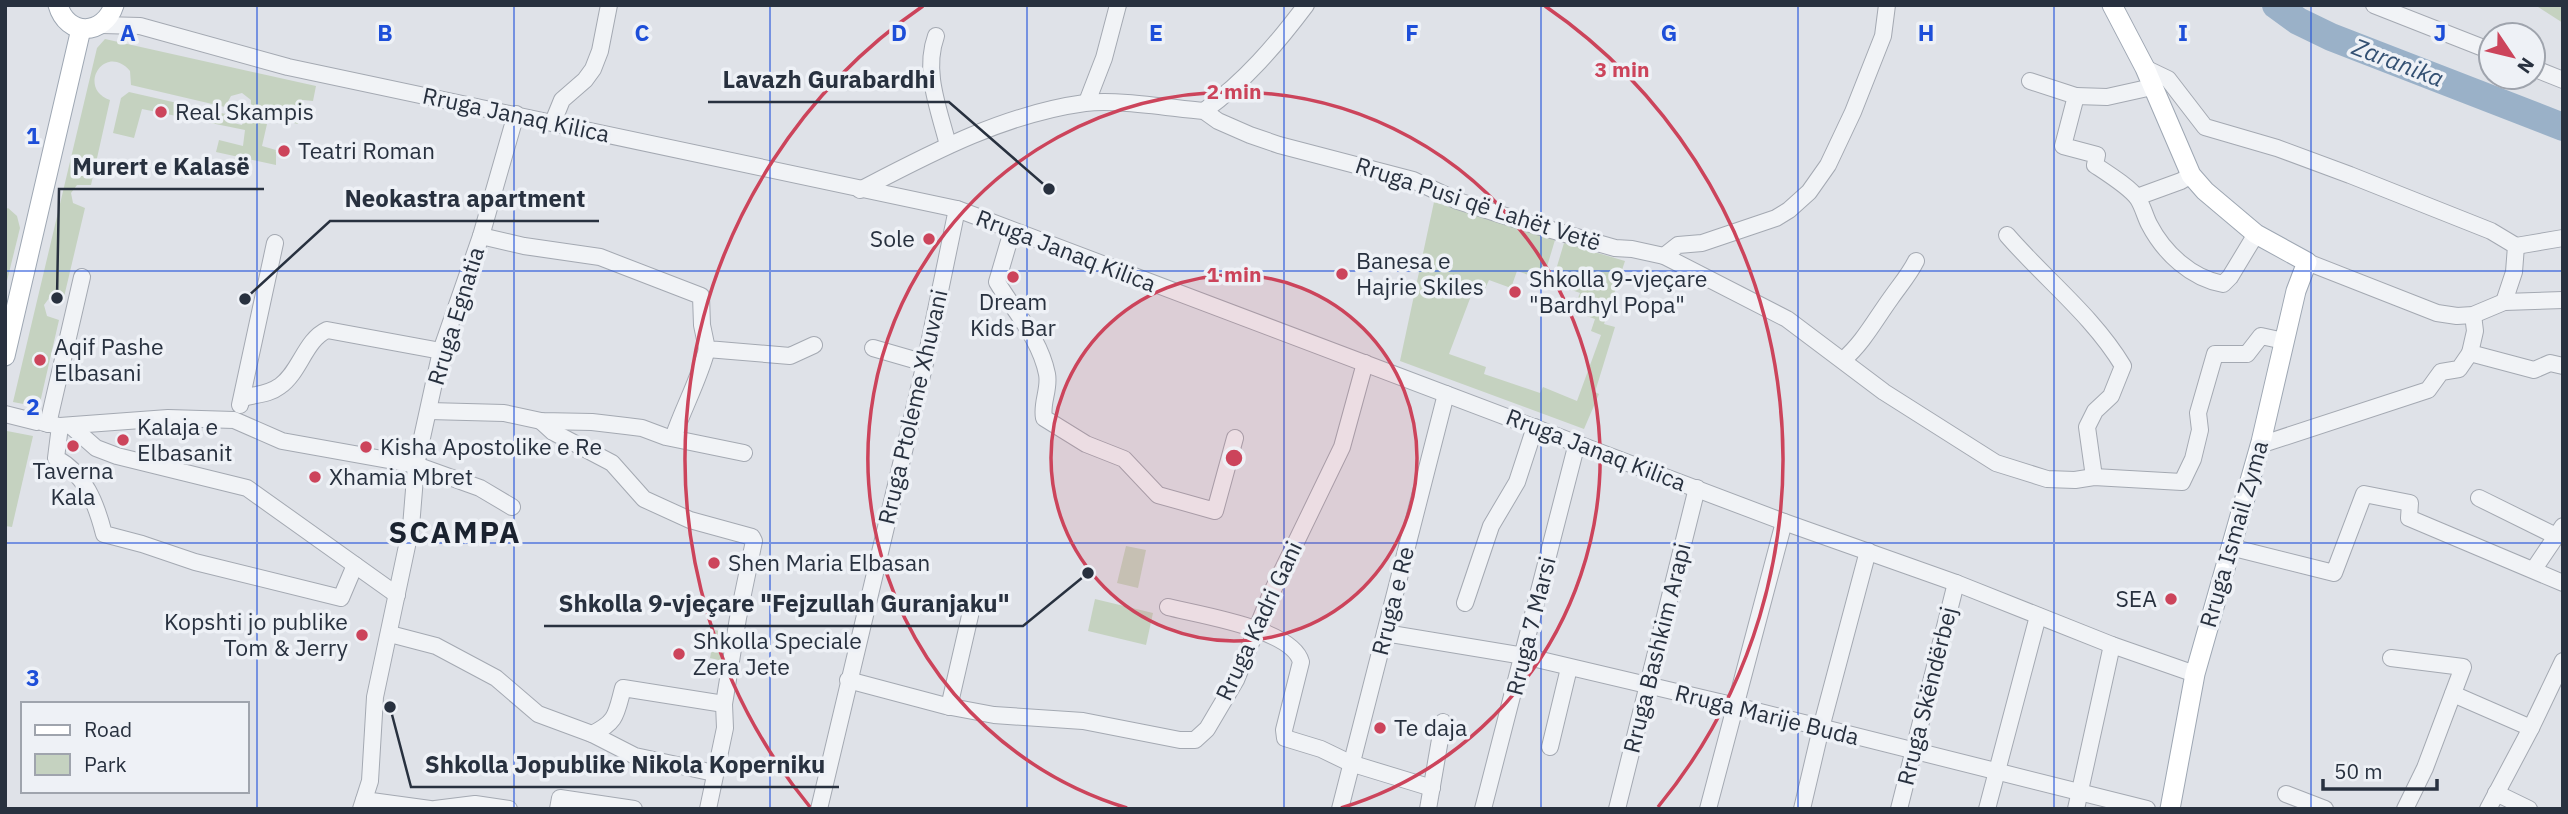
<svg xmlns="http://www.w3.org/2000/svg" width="2568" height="814" font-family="'IBM Plex Sans',sans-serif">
<rect width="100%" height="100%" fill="#dfe2e8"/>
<g fill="#c5d2c0">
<polygon points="2535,5 2563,5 2563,23"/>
<path d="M105,39l211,47 -3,15 -10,-1 -5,24 -47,-11v-13l-9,-7 -11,3 -6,11 -94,-22 -1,-14c-25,-29 -54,17 -20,29l-19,85h-14l-6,8 2,10 12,5 -21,89h-14l-6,8 3,11 12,4 -20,87 -26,-5 84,-354z"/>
<polygon points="129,92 230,115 229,122 242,125 244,118 267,124 262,146 276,150 276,165 216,152 219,140 243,146 245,130 142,109 134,138 113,133 121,98"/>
<polygon points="1434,202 1555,240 1543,280 1517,271 1511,288 1489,280 1484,291 1474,288 1449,354 1486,367 1484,374 1540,393 1543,387 1577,401 1601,335 1591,331 1595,319 1573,311 1580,293 1552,283 1564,243 1625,261 1604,324 1615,327 1595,392 1599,394 1584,429 1400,361"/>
<polygon points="8,208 17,216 20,228 5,289 5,210"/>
<polygon points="7,431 33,436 12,527 5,526"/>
<polygon points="1126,546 1146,550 1138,588 1117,583"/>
<polygon points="1095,599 1153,613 1146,645 1088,631"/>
<polygon points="715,630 728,633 723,661 710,658"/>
</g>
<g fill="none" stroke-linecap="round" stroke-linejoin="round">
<polyline stroke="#9ab1c8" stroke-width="28" points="2276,5 2298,21 2331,37 2563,127"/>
<g stroke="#a4a9b2" stroke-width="18">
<g id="minor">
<polyline points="2374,5 2491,51"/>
<polyline points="102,25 140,26 288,67 957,209 1784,522 1956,583 2112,645 2195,674"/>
<path d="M936,36c-13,36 3,73 12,109"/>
<polyline points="2145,68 2168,79 2205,127 2277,148 2350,175 2491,231 2516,246 2514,272 2504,302"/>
<polyline points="2533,68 2563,80"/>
<path d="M2030,81l46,15 -13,50 34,9 -2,10c12,8 36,23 43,34 5,8 7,17 11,25 15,29 42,54 74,60l7,-7 26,-43"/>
<polyline points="2076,96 2107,97 2152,87"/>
<polyline points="1087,102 1104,58 1118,5"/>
<path d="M1204,111c41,-30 72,-66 102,-106"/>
<polyline points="553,122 562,100 585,80 593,69 600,51 609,5"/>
<path d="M860,190c71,-37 144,-76 225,-87 33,-4 85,5 119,8l14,10 32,14 29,10 134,35 45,21 76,24 81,23 17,1 32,7 123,63 97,73 112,71 51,16 28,1 19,-3 88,5 11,-23 7,-29 -2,-17 17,-59h32l14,-18 23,5"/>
<polyline points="2137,197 2181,181 2191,175"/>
<path d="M1012,231l-15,51c18,30 43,57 50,92 3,15 -6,29 -3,44l42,26 38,15 34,36 57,16 20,-73"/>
<path d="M2007,235c38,44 86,81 116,131l-12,30 -16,15 -8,16 7,50"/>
<polyline points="481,236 524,246 600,257 701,296 702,325 707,349 790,356 814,345"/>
<polyline points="2516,246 2563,238"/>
<polyline points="1664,256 1678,245 1702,243 1776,218 1789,210 1809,192 1828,165 1853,112 1883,36 1887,5"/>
<polyline points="2307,262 2437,313 2457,316 2473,315 2504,302 2563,300"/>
<polyline points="873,348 925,363"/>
<polyline points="2470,353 2475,331 2473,315"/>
<path d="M1843,360c20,-17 32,-40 48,-62 9,-13 18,-23 25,-37"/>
<path d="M243,398c13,-4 25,-3 37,-12 20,-14 25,-46 47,-56l114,21"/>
<polyline points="240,405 275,243"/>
<polyline points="429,411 504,413 541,421 592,422 626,426 642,428 666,437 744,453"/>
<polyline points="5,414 37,422"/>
<polyline points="541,421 553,432 612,463 644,499 690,520 752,537 754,541 738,618 724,704 725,728 708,809"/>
<polyline points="44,423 60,426 168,418 234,420 282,441 416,465 480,488 512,507"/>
<polyline points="48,424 82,277"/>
<path d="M60,426l-4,32c29,16 40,45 48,76l38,10 53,18 146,36 14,-33"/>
<polyline points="71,426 96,448 117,456 247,488 397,595"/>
<path d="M673,438c10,-30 26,-58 34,-89"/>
<polyline points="2260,445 2428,390 2441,372 2459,369 2470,353 2534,370 2550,363 2563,366"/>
<polyline points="2479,498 2556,536"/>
<polyline points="2230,547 2334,573 2364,494 2410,503 2409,518 2563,583"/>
<polyline points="2534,569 2563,526"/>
<polyline points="1465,603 1491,526 1517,482 1535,427"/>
<path d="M1168,607c31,8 125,22 133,55l-17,68 1,8 36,11 29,14 82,25"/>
<polyline points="1385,633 1524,656 1736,706 2147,809"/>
<polyline points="390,634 436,646 496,678 538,714 592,734 635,756 714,773"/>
<polyline points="2391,658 2463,667 2425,768 2405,809"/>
<polyline points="848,680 946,706 994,715 1083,721 1180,740 1195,740 1207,729 1236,680 1270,596 1342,447 1365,363"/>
<polyline points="2453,694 2531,728"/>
<polyline points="949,707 972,607"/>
<path d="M592,734c25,-12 24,-20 31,-46l101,16"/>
<polyline points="1550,747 1569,668"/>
<polyline points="2496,793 2529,809"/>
<polyline points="2286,794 2325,809"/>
<polyline points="364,800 430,809"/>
<polyline points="361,809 370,781 375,697 411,527 416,465 441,351 481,236 516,114"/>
<polyline points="435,809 475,804 509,809"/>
<polyline points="558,809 560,798 634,809"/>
<polyline points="819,809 925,363 957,209"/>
<polyline points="1340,809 1446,394"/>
<polyline points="1428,809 1443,722"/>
<polyline points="1483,809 1577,443"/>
<polyline points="1617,809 1697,488"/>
<polyline points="1708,809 1784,522"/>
<polyline points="1802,809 1821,728 1868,551"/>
<polyline points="1899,809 1956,583"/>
<polyline points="1987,809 2038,616"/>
<polyline points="2076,809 2112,645"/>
<polyline points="2488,809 2531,728 2563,661"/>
</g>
</g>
<g stroke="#9ea7b3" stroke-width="21">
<g id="major">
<path d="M58,5c9,32 46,31 56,0"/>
<polyline points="2112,5 2145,68 2191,175 2205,191 2256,234 2307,262 2296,291 2261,442 2195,674 2170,809"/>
<polyline points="5,356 81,29"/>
</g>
</g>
<use href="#minor" stroke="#f1f3f6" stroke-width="16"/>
<use href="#major" stroke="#fff" stroke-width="19"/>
</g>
<path fill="none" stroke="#1d4ed8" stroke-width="2" stroke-opacity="0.55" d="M257,5v804M514,5v804M770,5v804M1027,5v804M1284,5v804M1541,5v804M1798,5v804M2054,5v804M2311,5v804M5,271h2558M5,543h2558"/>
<circle cx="1234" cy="458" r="183" fill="#cc445b" fill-opacity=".12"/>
<g fill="none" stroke="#cc445b" stroke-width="3.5">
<circle cx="1234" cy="458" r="183"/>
<path d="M1127 808A366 366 0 1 1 1341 808"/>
<path d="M810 807A549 549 0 0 1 923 6M1545 6A549 549 0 0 1 1658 807"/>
</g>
<g fill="#cc445b" stroke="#eef1f6" stroke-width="2.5">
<circle cx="161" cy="112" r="7"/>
<circle cx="284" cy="151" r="7"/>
<circle cx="929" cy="239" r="7"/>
<circle cx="1342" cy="274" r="7"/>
<circle cx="1013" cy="277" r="7"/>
<circle cx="1515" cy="292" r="7"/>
<circle cx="40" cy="360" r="7"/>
<circle cx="123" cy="440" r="7"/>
<circle cx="73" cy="446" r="7"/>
<circle cx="366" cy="447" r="7"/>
<circle cx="315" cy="477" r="7"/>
<circle cx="714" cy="563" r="7"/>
<circle cx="2171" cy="599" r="7"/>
<circle cx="362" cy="635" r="7"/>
<circle cx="679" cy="654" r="7"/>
<circle cx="1380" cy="728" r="7"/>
</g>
<g text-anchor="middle" stroke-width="7" stroke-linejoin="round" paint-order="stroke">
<g font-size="23" fill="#28313f" stroke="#eef1f6" text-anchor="start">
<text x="175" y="120">Real Skampis</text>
<text x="298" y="159">Teatri Roman</text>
<text x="915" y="247" text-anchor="end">Sole</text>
<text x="1356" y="269">Banesa e<tspan x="1356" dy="26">Hajrie Skiles</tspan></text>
<text x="1529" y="287">Shkolla 9-vjeçare<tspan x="1529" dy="26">"Bardhyl Popa"</tspan></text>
<text x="1013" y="310" text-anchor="middle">Dream<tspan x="1013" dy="26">Kids Bar</tspan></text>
<text x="54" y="355">Aqif Pashe<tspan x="54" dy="26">Elbasani</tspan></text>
<text x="137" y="435">Kalaja e<tspan x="137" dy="26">Elbasanit</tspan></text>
<text x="380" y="455">Kisha Apostolike e Re</text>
<text x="73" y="479" text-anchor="middle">Taverna<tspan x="73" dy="26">Kala</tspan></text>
<text x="329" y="485">Xhamia Mbret</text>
<text x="728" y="571">Shen Maria Elbasan</text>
<text x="2157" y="607" text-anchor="end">SEA</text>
<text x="348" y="630" text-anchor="end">Kopshti jo publike<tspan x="348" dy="26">Tom &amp; Jerry</tspan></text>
<text x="693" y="649">Shkolla Speciale<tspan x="693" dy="26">Zera Jete</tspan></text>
<text x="1394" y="736">Te daja</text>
</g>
<g font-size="23" fill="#28313f" stroke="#eef1f6">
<text transform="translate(516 115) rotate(12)" y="8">Rruga Janaq Kilica</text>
<text transform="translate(1478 204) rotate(18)" y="8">Rruga Pusi që Lahët Vetë</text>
<text transform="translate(1066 251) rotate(21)" y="8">Rruga Janaq Kilica</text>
<text transform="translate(456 316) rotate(-73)" y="8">Rruga Egnatia</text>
<text transform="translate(913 407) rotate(-77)" y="8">Rruga Ptoleme Xhuvani</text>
<text transform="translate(1596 450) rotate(21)" y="8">Rruga Janaq Kilica</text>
<text transform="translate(2234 534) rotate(-74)" y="8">Rruga Ismail Zyma</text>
<text transform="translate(1393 601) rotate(-76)" y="8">Rruga e Re</text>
<text transform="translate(1259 621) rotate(-65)" y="8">Rruga Kadri Gani</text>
<text transform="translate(1531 626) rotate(-76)" y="8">Rruga 7 Marsi</text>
<text transform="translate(1657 648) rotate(-76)" y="8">Rruga Bashkim Arapi</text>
<text transform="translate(1927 696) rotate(-76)" y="8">Rruga Skëndërbej</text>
<text transform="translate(1767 715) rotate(14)" y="8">Rruga Marije Buda</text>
</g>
<g font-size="24" font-style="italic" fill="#335072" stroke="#eef1f6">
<text transform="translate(2398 63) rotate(21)" y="8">Zaranika</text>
</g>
<g font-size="30" font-weight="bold" letter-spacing="2" fill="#1a222f" stroke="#eef1f6">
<text x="455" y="543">SCAMPA</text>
</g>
</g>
<g font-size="23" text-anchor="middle" font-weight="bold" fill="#1d4ed8" stroke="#eef1f6" stroke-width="7" stroke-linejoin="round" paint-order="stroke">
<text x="128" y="41">A</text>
<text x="385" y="41">B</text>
<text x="642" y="41">C</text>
<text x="899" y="41">D</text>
<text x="1156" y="41">E</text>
<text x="1412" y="41">F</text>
<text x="1669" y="41">G</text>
<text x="1926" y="41">H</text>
<text x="2183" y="41">I</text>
<text x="2440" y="41">J</text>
<text x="33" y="144">1</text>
<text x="33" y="415">2</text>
<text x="33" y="686">3</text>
</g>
<circle cx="1234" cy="458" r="10" fill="#cc445b" stroke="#eef1f6" stroke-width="3.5"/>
<g font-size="21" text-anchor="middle" font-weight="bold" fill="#cc445b" stroke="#eef1f6" stroke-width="7" stroke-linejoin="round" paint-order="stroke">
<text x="1622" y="77">3 min</text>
<text x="1234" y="99">2 min</text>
<text x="1234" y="282">1 min</text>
</g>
<path fill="none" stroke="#28313f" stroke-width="2.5" d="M1049 189L949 102H708M57 298L59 189H264M245 299L330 221H599M1088 573L1023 626H544M390 707L411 787H839"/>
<g fill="#28313f" stroke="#eef1f6" stroke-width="2.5">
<circle cx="1049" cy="189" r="7"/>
<circle cx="57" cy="298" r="7"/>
<circle cx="245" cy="299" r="7"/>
<circle cx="1088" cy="573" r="7"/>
<circle cx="390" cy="707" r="7"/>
</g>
<g font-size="24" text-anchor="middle" font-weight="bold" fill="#28313f" stroke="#eef1f6" stroke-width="7" stroke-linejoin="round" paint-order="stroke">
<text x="829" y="88">Lavazh Gurabardhi</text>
<text x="161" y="175">Murert e Kalasë</text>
<text x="465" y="207">Neokastra apartment</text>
<text x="784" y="612">Shkolla 9-vjeçare "Fejzullah Guranjaku"</text>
<text x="625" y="773">Shkolla Jopublike Nikola Koperniku</text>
</g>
<rect width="2568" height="814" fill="none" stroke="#28313f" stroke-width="14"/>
<rect x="21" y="702" width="228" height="91" fill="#eef1f6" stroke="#9fa4ad" stroke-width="2"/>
<rect x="35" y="725" width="35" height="10" fill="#ffffff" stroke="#9fa4ad" stroke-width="2"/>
<text x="84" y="737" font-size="21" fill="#28313f">Road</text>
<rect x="35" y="754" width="35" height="21" fill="#c5d2c0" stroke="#9fa4ad" stroke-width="2"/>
<text x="84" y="772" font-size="21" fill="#28313f">Park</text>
<g transform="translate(2512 56) rotate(125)"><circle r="33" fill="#eef1f6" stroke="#9fa4ad" stroke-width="2"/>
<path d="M0-5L12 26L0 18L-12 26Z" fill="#cc445b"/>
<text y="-10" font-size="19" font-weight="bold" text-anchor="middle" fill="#28313f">N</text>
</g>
<path d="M2323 779v10h114v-10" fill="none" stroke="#28313f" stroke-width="3.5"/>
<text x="2334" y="779" font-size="21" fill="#28313f" stroke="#eef1f6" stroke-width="5" paint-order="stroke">50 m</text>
</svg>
